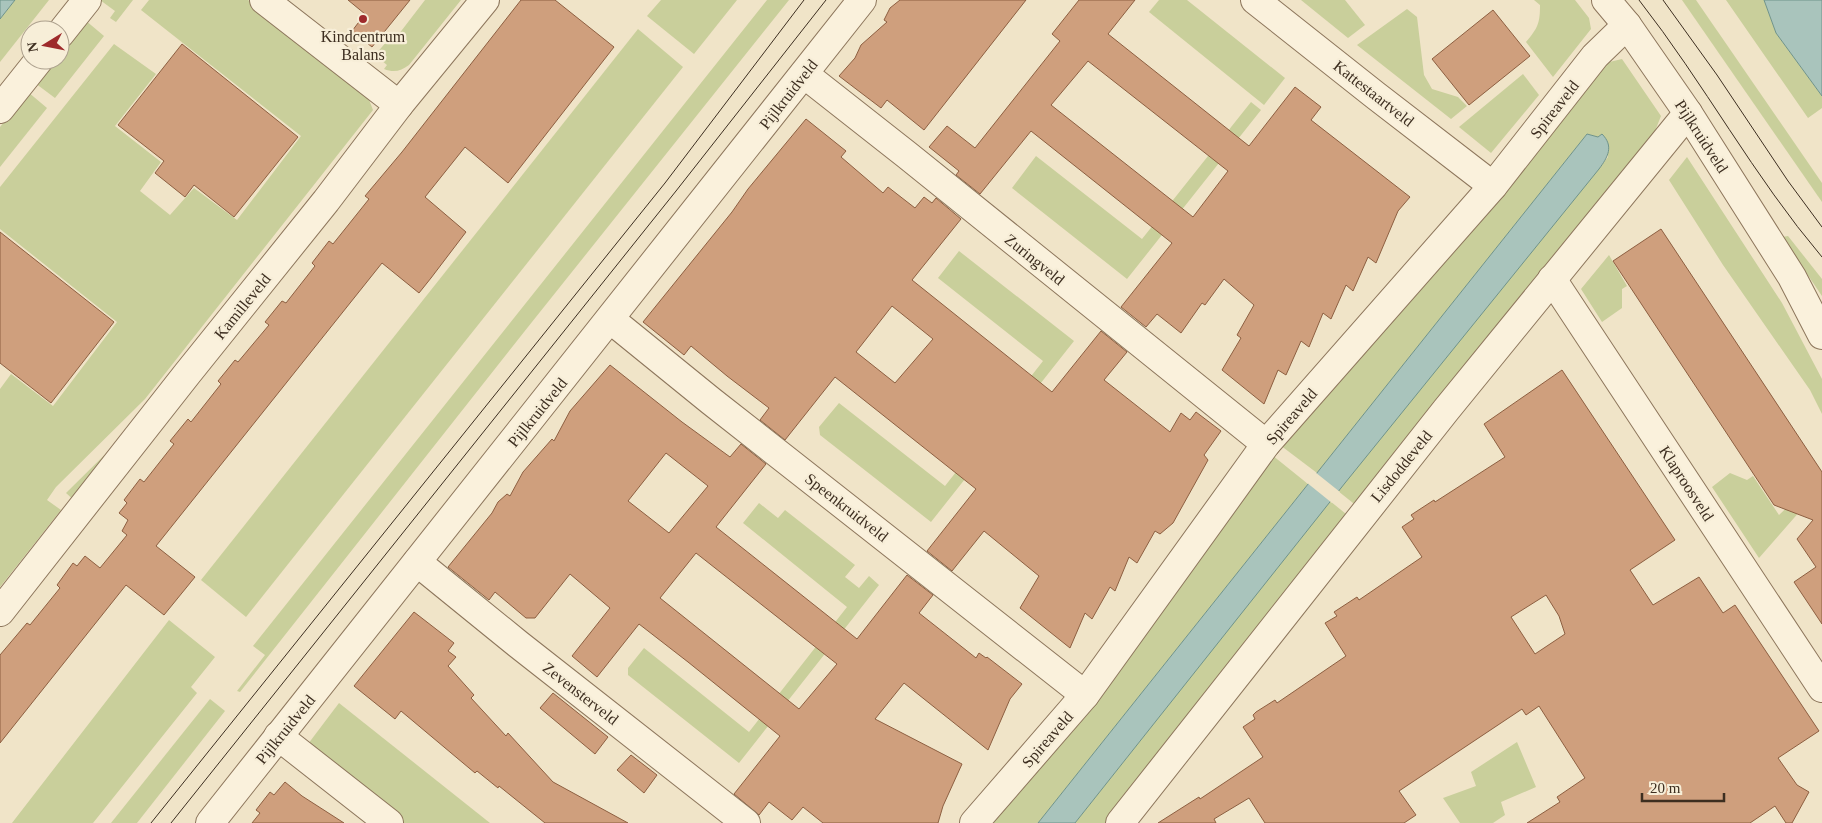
<svg xmlns="http://www.w3.org/2000/svg" width="1822" height="823" font-family="Georgia,serif">
<rect width="100%" height="100%" fill="#f0e4c8"/>
<g fill="#c9cf9b">
<polygon points="15,0 49,0 0,62 0,19"/>
<polygon points="100,0 133,0 116,22 110,18 115,11"/>
<polygon points="149,0 248,0 366,92 373,110 145,399 56,487 47,500 61,510 0,587 0,389 11,374 53,406 117,322 0,229 0,187 114,44 156,74 115,126 161,162 140,191 170,215 194,188 237,220 301,136 141,10"/>
<path d="M425,0h36l-52,65c-8,6 -15,8 -25,4l3,-4 -12,-10 13,-15 4,3z"/>
<polygon points="661,0 737,0 694,54 647,16"/>
<polygon points="767,0 789,0 528,327 240,692 237,691 265,655 253,646"/>
<polygon points="1159,0 1187,0 1285,78 1264,105 1149,12"/>
<polygon points="1301,0 1345,0 1365,25 1348,38"/>
<path d="M1534,0h41l14,18 2,11 -38,48 -27,-35c12,-14 14,-19 14,-37z"/>
<polygon points="1682,0 1696,0 1822,183 1822,202"/>
<polygon points="1726,0 1764,0 1776,33 1822,96 1822,108 1808,118"/>
<polygon points="1407,9 1417,17 1424,75 1432,89 1458,97 1467,106 1451,119 1357,45"/>
<polygon points="85,20 104,36 55,98 35,83 53,60 60,60 60,51"/>
<polygon points="638,29 683,67 246,617 201,580"/>
<polygon points="1622,59 1661,116 1651,141 1358,507 1338,491 1608,157 1602,134 1598,137 1587,134 1317,473 1280,445 1601,64"/>
<polygon points="1523,74 1539,95 1491,153 1459,127"/>
<polygon points="28,92 47,108 0,167 0,127"/>
<polygon points="1251,102 1261,110 1127,279 1012,188 1036,156 1142,239"/>
<polygon points="1687,157 1782,303 1822,379 1822,414 1810,390 1723,265 1669,180"/>
<polygon points="1788,236 1822,279 1822,296 1782,237"/>
<polygon points="959,251 1074,341 931,522 820,435 819,427 839,403 945,486 1043,361 938,278"/>
<polygon points="1609,255 1627,286 1622,289 1622,308 1602,322 1581,289"/>
<polygon points="154,406 76,502 66,493"/>
<polygon points="1272,455 1308,484 1038,823 988,823"/>
<polygon points="1730,473 1747,480 1753,476 1779,515 1822,474 1822,486 1759,558 1712,487"/>
<polygon points="1330,501 1351,518 1108,823 1075,823"/>
<polygon points="759,503 778,518 785,510 855,565 845,577 859,588 869,576 879,585 739,763 628,675 628,668 644,648 749,732 847,607 743,523"/>
<polygon points="169,620 215,657 191,687 197,693 93,823 12,823"/>
<polygon points="210,699 225,711 137,823 111,823"/>
<polygon points="339,703 490,823 399,823 305,748"/>
<polygon points="1517,742 1536,787 1501,802 1505,815 1493,823 1460,823 1443,798 1476,786 1471,772"/>
</g>
<g fill="#a9c4bc" stroke="#6f938a">
<polygon points="0,0 15,0 0,19"/>
<polygon points="1764,0 1822,0 1822,96 1776,33"/>
<path d="M1587,134l11,3 4,-3c12,12 6,23 -3,35l-254,314 -270,340h-37z"/>
</g>
<polygon fill="#f0e4c8" points="1315,472 1340,492 1332,503 1306,482"/>
<g fill="#cf9f7d" stroke="#8d5f41" fill-rule="evenodd">
<polygon points="348,0 410,0 372,47 352,31 365,14"/>
<polygon points="521,0 555,0 614,47 508,183 465,147 425,197 466,232 431,278 419,293 382,263 156,546 195,577 164,615 126,585 0,743 0,655 27,623 30,625 60,588 57,585 73,563 77,566 85,556 100,568 127,535 122,531 128,520 119,513 127,503 124,500 140,479 144,482 174,444 170,441 188,419 191,422 221,384 218,381 227,370 235,360 238,362 269,325 265,322 282,301 286,303 315,266 312,263 329,241 333,244 369,199 365,196 402,152"/>
<polygon points="900,0 1026,0 924,130 887,100 881,108 839,76 855,58 861,45 887,22 884,20 890,8"/>
<path d="M1079,0h56l-27,34 141,112 46,-59 26,20 -10,13 99,77 -12,14 -22,52 -8,-6 -15,34 -7,-6 -15,34 -8,-6 -14,34 -8,-6 -15,34 -8,-5 -14,34 -42,-34 19,-32 -4,-3 17,-30 -30,-26 -19,26 -3,-2 -21,30 -24,-19 -11,13 -25,-20 51,-64 -141,-112 -51,63 -24,-19 3,-4 -30,-24 18,-21 28,22 85,-107 -8,-7zM1088,61l140,110 -35,46 -142,-112z"/>
<polygon points="1493,10 1530,56 1469,105 1432,59"/>
<polygon points="182,44 298,137 234,217 194,185 185,197 155,173 164,161 118,125"/>
<path d="M806,119l40,32 -5,6 42,36 5,-6 27,21 9,-11 8,6 4,-5 25,21 -49,61 140,112 49,-61 26,21 -23,28 66,52 11,-19 9,7 6,-8 25,19 -17,24 4,5 -35,63 -13,11 -5,-3 -18,32 -8,-6 -14,34 -5,-4 -18,32 -7,-6 -15,35 -50,-40 19,-32 -55,-45 -32,40 -25,-20 49,-62 -141,-112 -50,63 -25,-20 9,-12 -42,-32 -36,-30 -7,9 -41,-33 89,-110 16,-23zM892,306l41,33 -38,44 -39,-31z"/>
<polygon points="1661,229 1822,472 1822,624 1794,582 1816,567 1797,539 1813,520 1774,505 1613,261"/>
<polygon points="0,232 114,322 51,403 0,363"/>
<path d="M610,365l72,57 48,35 11,-13 25,20 -50,63 141,112 50,-64 26,20 -14,18 57,45 3,-5 7,5 1,-1 35,27 -12,15 -22,51 -84,-67 -29,36 87,45 -19,42 -5,17h-115l-20,-16 -11,13 -23,-18 -10,13 -25,-21 46,-58 -92,-74 -49,-38 -42,53 -25,-21 38,-48 -40,-34 -35,44h-9l-31,-26 -6,8 -41,-33 44,-54 6,-11 9,-8 3,2 13,-24 29,-33 2,2 16,-30zM666,453l42,33 -39,47 -41,-32zM696,553l141,111 -38,45 -139,-111z"/>
<path d="M1562,370l113,170 -45,30 23,35 46,-28 24,36 12,-8 84,126 -41,27 19,27 12,7 -17,31h-6l-11,-17 -25,17h-223l33,-21 -3,-5 28,-19 -46,-72 -13,9 -4,-6 -123,82 17,24 -12,8h-139l-16,-25 -35,21 2,4h-58l41,-26 1,2 63,-42 -20,-30 12,-8 -2,-4 3,-3 19,-12 2,3 69,-47 -21,-33 12,-7 -3,-4 23,-15 2,3 63,-43 -20,-30 12,-8 -3,-4 23,-15 1,2 70,-45 -21,-33zM1546,595l13,21 6,18 -30,20 -24,-37z"/>
<polygon points="414,612 454,643 448,651 456,657 448,666 474,695 471,698 506,736 508,733 553,782 628,823 545,823 499,786 498,788 477,771 475,773 401,711 395,719 354,686"/>
<polygon points="553,693 608,737 595,754 540,708"/>
<polygon points="631,755 657,775 644,793 617,770"/>
<polygon points="285,782 302,796 344,823 252,823 260,813 256,810 270,792 274,795"/>
</g>
<g fill="none" stroke-linecap="round" stroke-linejoin="round">
<g stroke="#8d765c" stroke-width="30">
<g id="minor">
<polyline points="264,0 399,105"/>
<polyline points="1255,0 1375,95 1493,186"/>
<polyline points="1606,0 1627,25 1688,113 1792,277 1822,335"/>
<polyline points="60,34 87,0"/>
<polyline points="804,74 907,155 1266,444"/>
<polyline points="0,109 39,60"/>
<polyline points="1552,279 1822,688"/>
<polyline points="610,319 711,401 1085,695"/>
<polyline points="417,562 518,644 746,823"/>
<polyline points="0,612 187,374 326,201 399,105 485,0"/>
<polyline points="278,736 389,823"/>
<polyline points="210,823 862,0"/>
<polyline points="974,823 1085,695 1266,444 1493,186 1595,56 1627,25"/>
<polyline points="1120,823 1446,410 1688,113"/>
</g>
</g>
<use href="#minor" stroke="#faf1dc" stroke-width="28"/>
<g stroke="#3d2e20" stroke-width="1">
<path d="M1639,0c65,83 115,177 183,257"/>
<polyline points="1663,0 1717,75 1788,181 1822,227"/>
<polyline points="151,823 665,183 804,0"/>
<polyline points="171,823 676,191 826,0"/>
</g>
</g>
<circle fill="#9e2a2b" stroke="#f7eed8" stroke-width="2" cx="363" cy="19" r="5"/>
<g text-anchor="middle" stroke-width="4.5" stroke-linejoin="round" paint-order="stroke">
<g font-size="16" fill="#3d2e20" stroke="#f7eed8">
<text x="363" y="42">Kindcentrum<tspan x="363" dy="18">Balans</tspan></text>
</g>
<g font-size="16" fill="#3d2e20" stroke="#f7eed8">
<text transform="translate(1374 93) rotate(38)" y="6">Kattestaartveld</text>
<text transform="translate(788 94) rotate(-52)" y="6">Pijlkruidveld</text>
<text transform="translate(1554 109) rotate(-52)" y="6">Spireaveld</text>
<text transform="translate(1702 136) rotate(57)" y="6">Pijlkruidveld</text>
<text transform="translate(1035 259) rotate(39)" y="6">Zuringveld</text>
<text transform="translate(242 306) rotate(-51)" y="6">Kamilleveld</text>
<text transform="translate(537 412) rotate(-51)" y="6">Pijlkruidveld</text>
<text transform="translate(1291 416) rotate(-49)" y="6">Spireaveld</text>
<text transform="translate(1401 466) rotate(-51)" y="6">Lisdoddeveld</text>
<text transform="translate(1687 483) rotate(57)" y="6">Klaproosveld</text>
<text transform="translate(847 507) rotate(38)" y="6">Speenkruidveld</text>
<text transform="translate(581 693) rotate(38)" y="6">Zevensterveld</text>
<text transform="translate(285 729) rotate(-51)" y="6">Pijlkruidveld</text>
<text transform="translate(1047 739) rotate(-49)" y="6">Spireaveld</text>
</g>
</g>
<g transform="translate(45 45) rotate(260)"><circle r="24" fill="#f7eed8" stroke="#ada18e"/>
<path d="M0-4L9 19L0 12L-9 19Z" fill="#9e2a2b"/>
<text y="-8" font-size="14" font-weight="bold" text-anchor="middle" fill="#3d2e20">N</text>
</g>
<path d="M1642 793v8h82v-8" fill="none" stroke="#3d2e20" stroke-width="2.5"/>
<text x="1650" y="793" font-size="15" fill="#3d2e20" stroke="#f7eed8" stroke-width="4" paint-order="stroke">20 m</text>
</svg>
